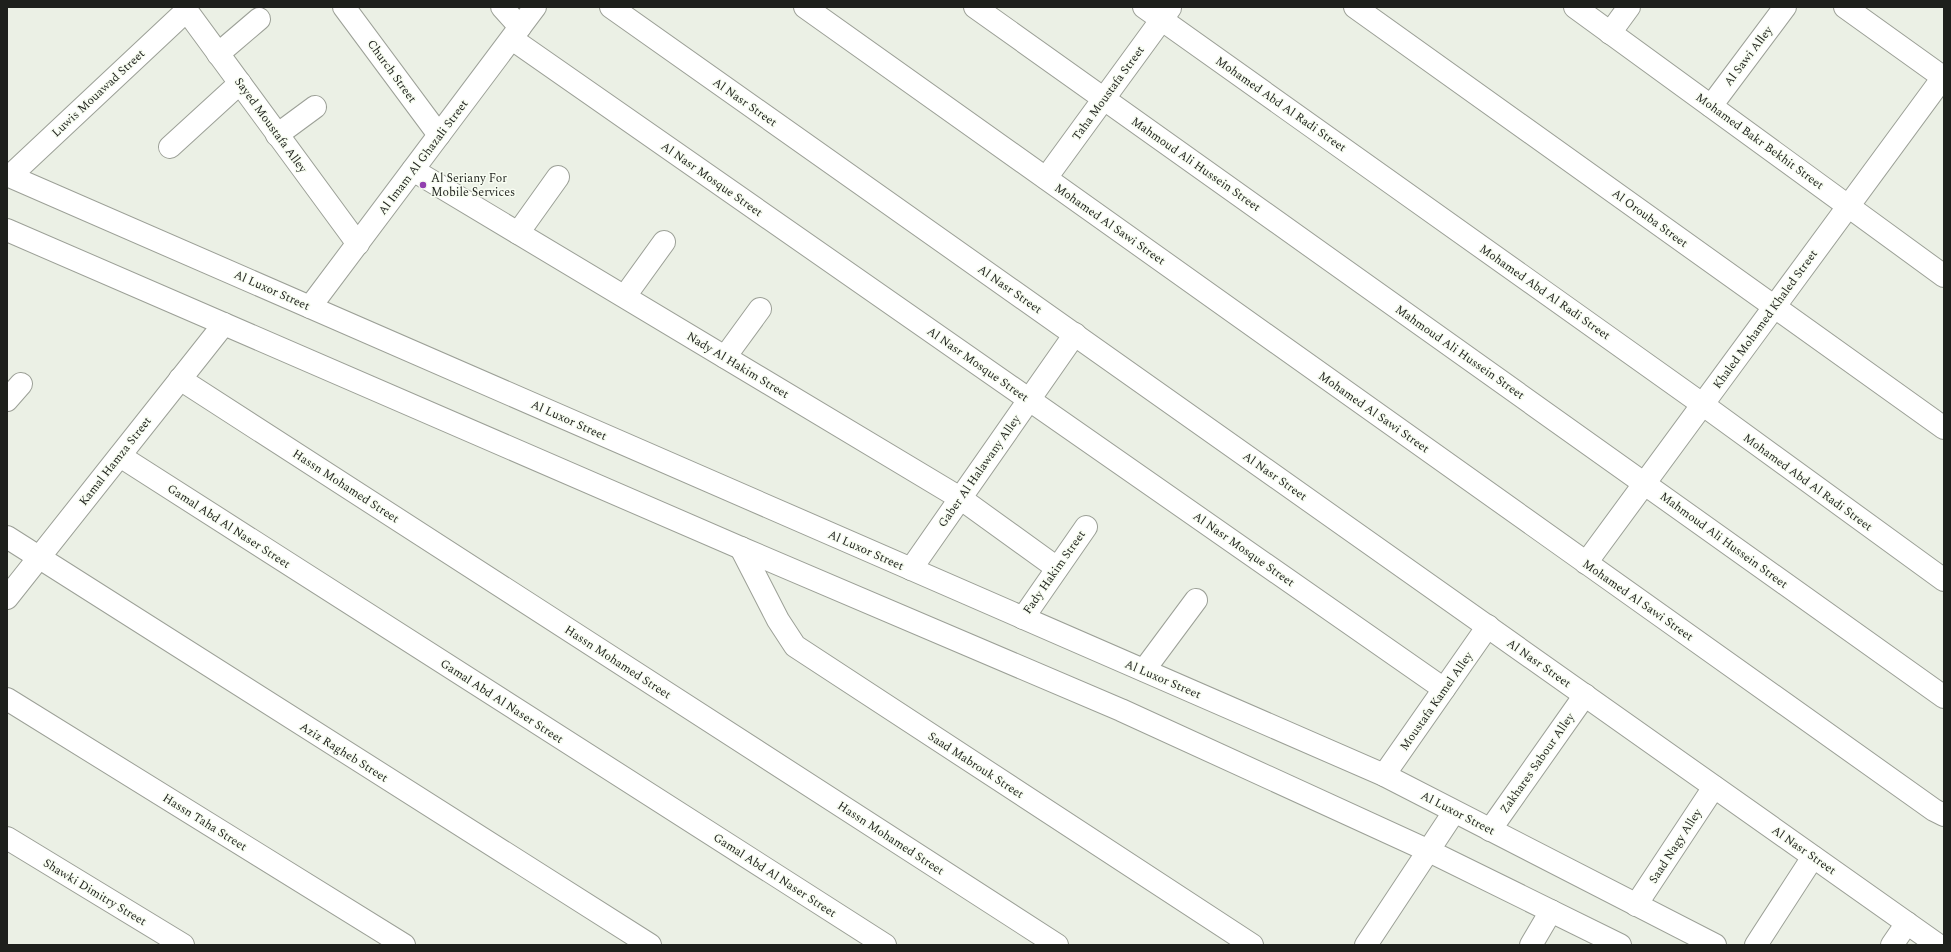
<svg xmlns="http://www.w3.org/2000/svg" width="1951" height="952" font-family="Spectral,serif">
<rect width="100%" height="100%" fill="#ebf0e5"/>
<g fill="none" stroke-linecap="round" stroke-linejoin="round">
<g stroke="#9ca097" stroke-width="24">
<g id="minor">
<polyline points="184,7 358,244"/>
<polyline points="344,7 439,135"/>
<polyline points="502,7 520,27"/>
<polyline points="611,7 1938,945"/>
<polyline points="805,7 1934,810 1944,815"/>
<polyline points="975,7 1944,697"/>
<polyline points="1144,7 1702,404 1944,580"/>
<polyline points="1355,7 1944,428"/>
<polyline points="1575,7 1944,276"/>
<polyline points="1845,7 1944,78"/>
<polyline points="1610,33 1629,7"/>
<polyline points="512,39 1444,689"/>
<polyline points="218,54 259,19"/>
<polyline points="1711,106 1785,7"/>
<polyline points="277,135 315,107"/>
<polyline points="170,147 240,83"/>
<polyline points="413,170 960,498 1057,568"/>
<polyline points="7,175 1384,775 1715,945"/>
<polyline points="10,176 186,11"/>
<polyline points="1046,178 1170,8"/>
<polyline points="7,230 741,548 1121,710 1429,851 1620,945"/>
<polyline points="518,233 558,177"/>
<polyline points="625,296 664,242"/>
<polyline points="310,307 535,7"/>
<polyline points="725,357 760,309"/>
<polyline points="180,379 1057,945"/>
<polyline points="7,400 21,384"/>
<polyline points="120,456 885,945"/>
<polyline points="7,537 650,945"/>
<polyline points="741,548 778,620 795,646 1252,945"/>
<polyline points="1586,563 1944,76"/>
<polyline points="911,569 1075,334"/>
<polyline points="7,598 224,324"/>
<polyline points="1023,618 1086,527"/>
<polyline points="1144,670 1196,600"/>
<polyline points="7,699 404,945"/>
<polyline points="1384,775 1488,626"/>
<polyline points="1490,830 1585,695"/>
<polyline points="7,838 183,945"/>
<polyline points="1636,905 1714,787"/>
<polyline points="1366,945 1454,812"/>
<polyline points="1531,945 1551,911"/>
<polyline points="1756,945 1813,857"/>
<polyline points="1892,945 1907,923"/>
</g>
</g>
<use href="#minor" stroke="#fff" stroke-width="22"/>
</g>
<circle fill="#9240af" stroke="#f8fdf2" stroke-width="1.5" cx="423" cy="185" r="4"/>
<g text-anchor="middle" stroke-width="3" stroke-linejoin="round" paint-order="stroke">
<g font-size="12" fill="#1e201c" stroke="#f8fdf2">
<text transform="translate(1748 56) rotate(-53)" y="4">Al Sawi Alley</text>
<text transform="translate(392 71) rotate(54)" y="4">Church Street</text>
<text transform="translate(98 93) rotate(-43)" y="4">Luwis Mouawad Street</text>
<text transform="translate(1108 93) rotate(-54)" y="4">Taha Moustafa Street</text>
<text transform="translate(745 102) rotate(35)" y="4">Al Nasr Street</text>
<text transform="translate(1281 104) rotate(35)" y="4">Mohamed Abd Al Radi Street</text>
<text transform="translate(271 125) rotate(54)" y="4">Sayed Moustafa Alley</text>
<text transform="translate(1760 141) rotate(36)" y="4">Mohamed Bakr Bekhit Street</text>
<text transform="translate(423 157) rotate(-53)" y="4">Al Imam Al Ghazali Street</text>
<text transform="translate(1196 164) rotate(35)" y="4">Mahmoud Ali Hussein Street</text>
<text transform="translate(712 179) rotate(35)" y="4">Al Nasr Mosque Street</text>
<text transform="translate(1650 218) rotate(36)" y="4">Al Orouba Street</text>
<text transform="translate(1110 224) rotate(35)" y="4">Mohamed Al Sawi Street</text>
<text transform="translate(1010 289) rotate(35)" y="4">Al Nasr Street</text>
<text transform="translate(272 290) rotate(24)" y="4">Al Luxor Street</text>
<text transform="translate(1545 292) rotate(35)" y="4">Mohamed Abd Al Radi Street</text>
<text transform="translate(1765 319) rotate(-54)" y="4">Khaled Mohamed Khaled Street</text>
<text transform="translate(1460 352) rotate(35)" y="4">Mahmoud Ali Hussein Street</text>
<text transform="translate(978 364) rotate(35)" y="4">Al Nasr Mosque Street</text>
<text transform="translate(738 365) rotate(31)" y="4">Nady Al Hakim Street</text>
<text transform="translate(1374 412) rotate(35)" y="4">Mohamed Al Sawi Street</text>
<text transform="translate(569 420) rotate(24)" y="4">Al Luxor Street</text>
<text transform="translate(115 461) rotate(-52)" y="4">Kamal Hamza Street</text>
<text transform="translate(979 471) rotate(-55)" y="4">Gaber Al Halawany Alley</text>
<text transform="translate(1275 476) rotate(35)" y="4">Al Nasr Street</text>
<text transform="translate(1808 482) rotate(36)" y="4">Mohamed Abd Al Radi Street</text>
<text transform="translate(346 486) rotate(33)" y="4">Hassn Mohamed Street</text>
<text transform="translate(229 526) rotate(33)" y="4">Gamal Abd Al Naser Street</text>
<text transform="translate(1724 540) rotate(36)" y="4">Mahmoud Ali Hussein Street</text>
<text transform="translate(1244 549) rotate(35)" y="4">Al Nasr Mosque Street</text>
<text transform="translate(866 550) rotate(24)" y="4">Al Luxor Street</text>
<text transform="translate(1054 572) rotate(-55)" y="4">Fady Hakim Street</text>
<text transform="translate(1638 600) rotate(35)" y="4">Mohamed Al Sawi Street</text>
<text transform="translate(618 662) rotate(33)" y="4">Hassn Mohamed Street</text>
<text transform="translate(1539 663) rotate(35)" y="4">Al Nasr Street</text>
<text transform="translate(1163 679) rotate(23)" y="4">Al Luxor Street</text>
<text transform="translate(502 701) rotate(33)" y="4">Gamal Abd Al Naser Street</text>
<text transform="translate(1436 701) rotate(-55)" y="4">Moustafa Kamel Alley</text>
<text transform="translate(344 752) rotate(32)" y="4">Aziz Ragheb Street</text>
<text transform="translate(1537 763) rotate(-55)" y="4">Zakhares Sabour Alley</text>
<text transform="translate(976 765) rotate(33)" y="4">Saad Mabrouk Street</text>
<text transform="translate(1458 813) rotate(27)" y="4">Al Luxor Street</text>
<text transform="translate(205 822) rotate(32)" y="4">Hassn Taha Street</text>
<text transform="translate(891 838) rotate(33)" y="4">Hassn Mohamed Street</text>
<text transform="translate(1675 846) rotate(-57)" y="4">Saad Nagy Alley</text>
<text transform="translate(1804 850) rotate(35)" y="4">Al Nasr Street</text>
<text transform="translate(775 875) rotate(33)" y="4">Gamal Abd Al Naser Street</text>
<text transform="translate(95 892) rotate(31)" y="4">Shawki Dimitry Street</text>
</g>
<g font-size="12" fill="#1e201c" stroke="#f8fdf2" text-anchor="start">
<text x="431" y="182">Al Seriany For<tspan x="431" dy="14">Mobile Services</tspan></text>
</g>
</g>
<rect width="1951" height="952" fill="none" stroke="#1e201c" stroke-width="16"/>
</svg>
